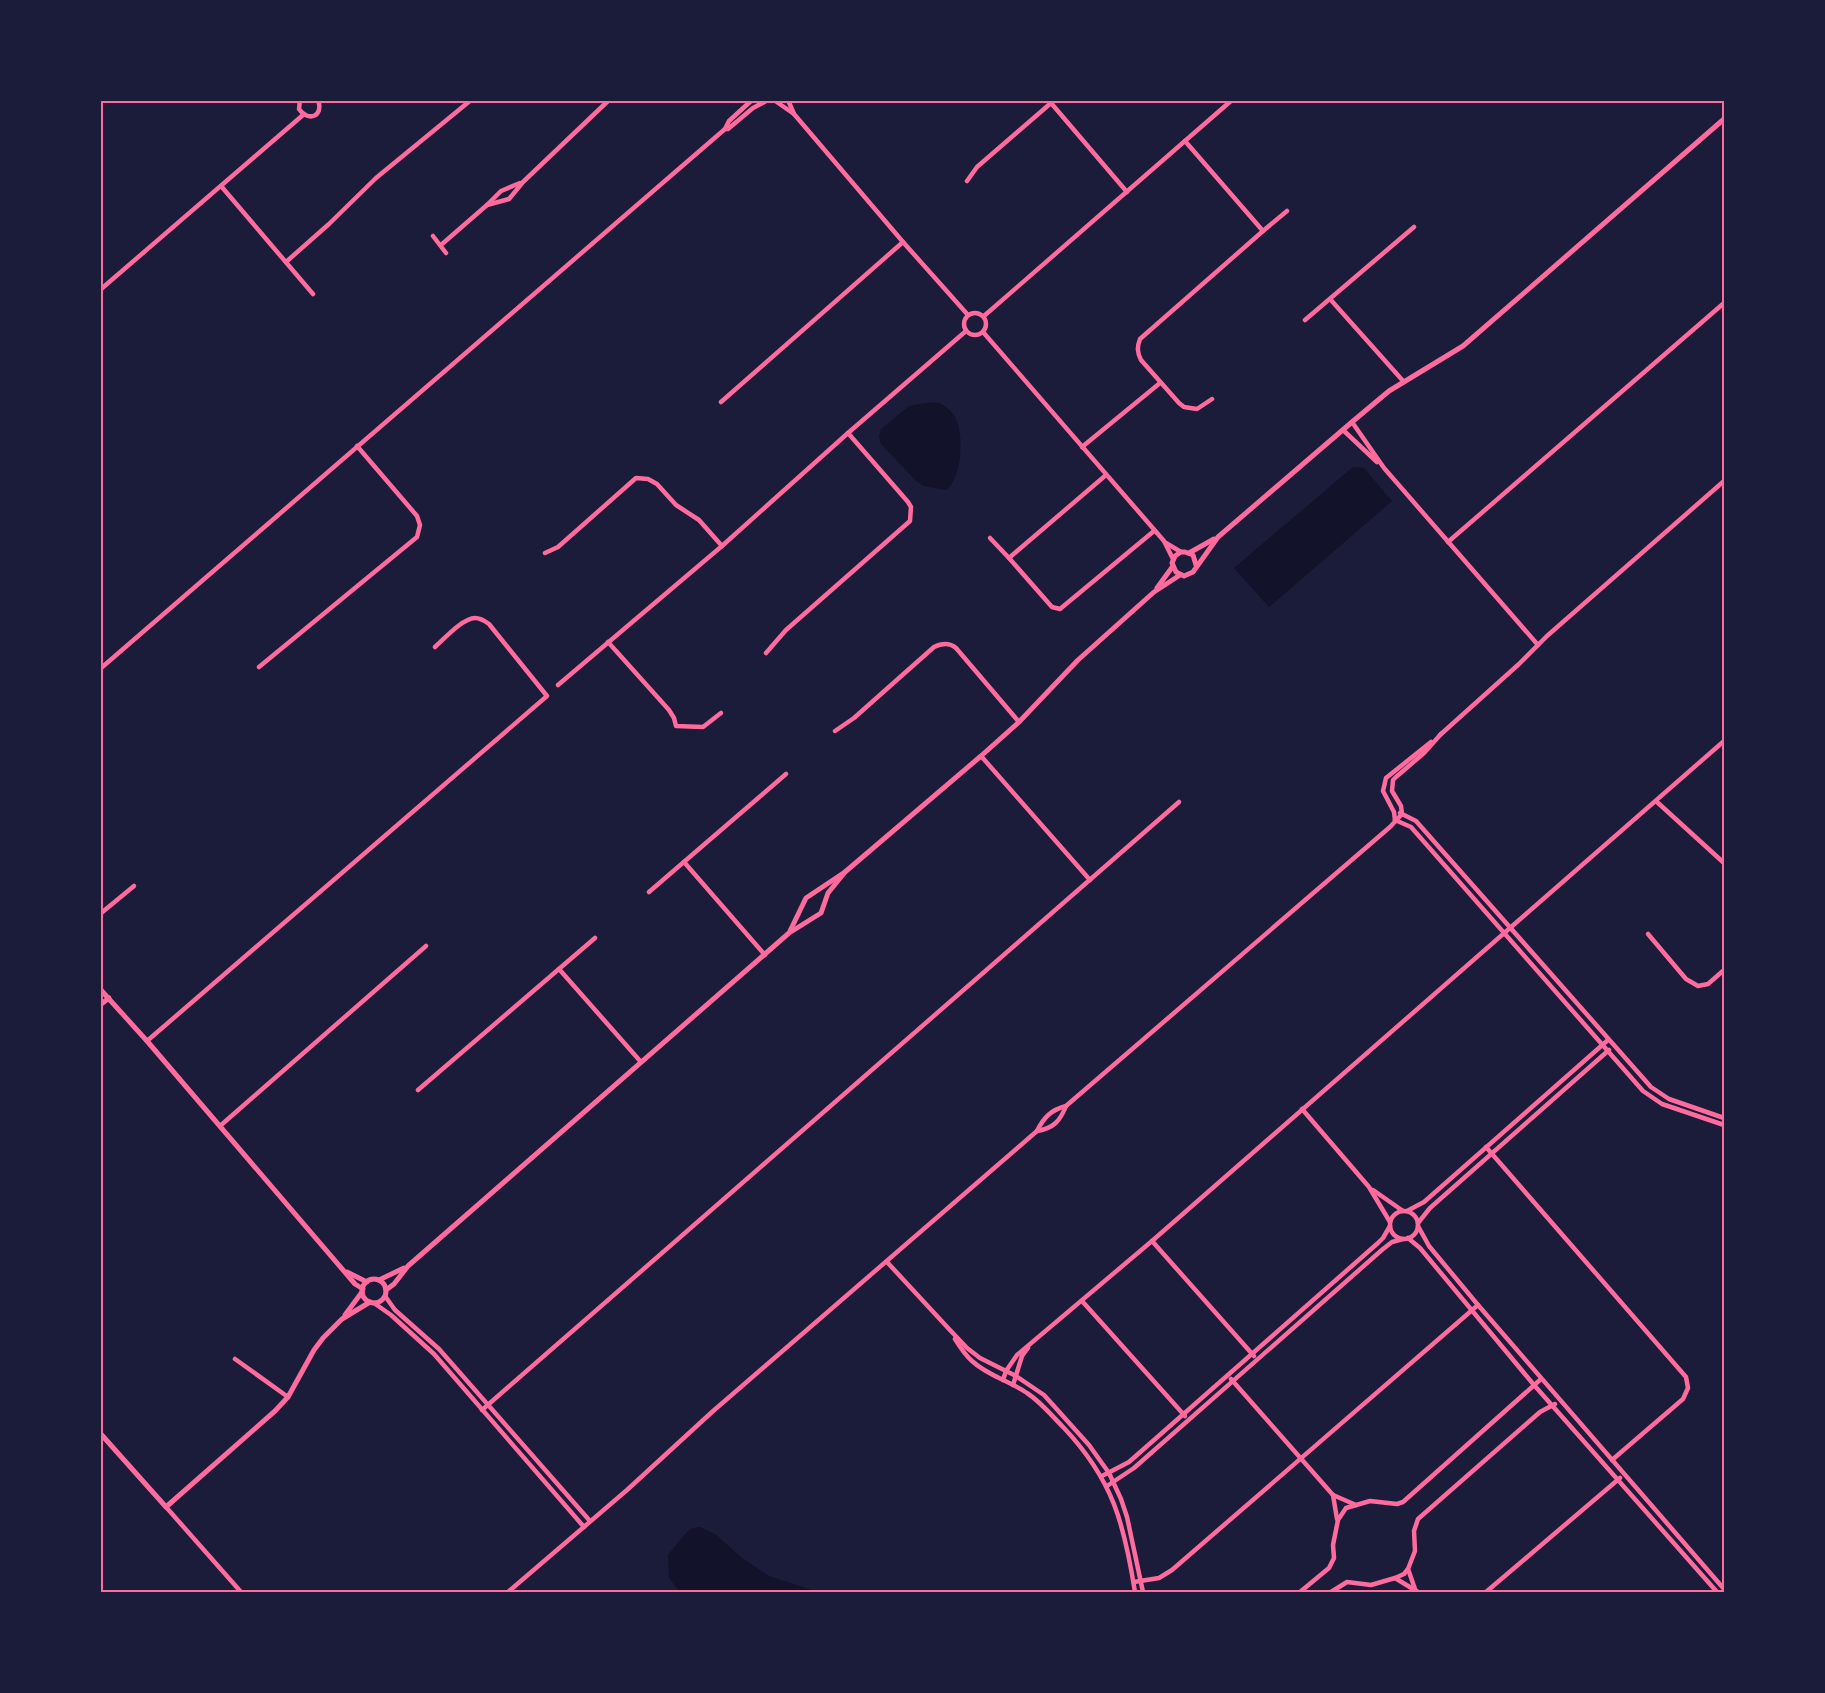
<svg xmlns="http://www.w3.org/2000/svg" width="1825" height="1693" font-family="Quicksand,sans-serif">
<rect width="100%" height="100%" fill="#1b1b3a"/>
<g fill="#12122b">
<path d="M925,403c6,0 13,-2 18,2 5,3 11,9 13,14 8,17 6,60 -10,71l-22,-4 -8,-5 -35,-37 -2,-7 2,-8 28,-23z"/>
<polygon points="1353,467 1364,468 1392,501 1269,607 1234,568"/>
<polygon points="700,1527 715,1534 742,1558 769,1576 818,1592 680,1592 669,1578 668,1555 686,1533 693,1528"/>
</g>
<g fill="none" stroke-linecap="round" stroke-linejoin="round">
<g stroke="#ff6b9d" stroke-width="4.5">
<path d="M300,100l-1,9c9,13 25,8 19,-9"/>
<polyline points="774,100 794,114 903,242 968,315"/>
<polyline points="788,100 794,114"/>
<polyline points="725,129 729,121 752,100"/>
<polyline points="1185,141 1263,231"/>
<polyline points="967,181 977,167 1051,103 1127,192"/>
<polyline points="221,186 313,294"/>
<polyline points="487,205 509,199 523,182 609,100"/>
<polyline points="433,236 446,253"/>
<polyline points="441,245 487,205 501,191 520,183"/>
<polyline points="286,262 329,224 376,178 471,100"/>
<polyline points="100,290 303,115"/>
<polyline points="1330,299 1404,382"/>
<circle cx="975" cy="324" r="11"/>
<polyline points="984,316 1232,100"/>
<polyline points="1305,320 1414,227"/>
<polyline points="983,332 1164,541 1173,559"/>
<path d="M1212,399l-15,10 -13,-2 -5,-4 -38,-43c-4,-8 -4,-13 -1,-21l123,-108 24,-20"/>
<polyline points="721,402 903,242"/>
<polyline points="1352,422 1384,468 1538,645"/>
<polyline points="1343,430 1377,462"/>
<polyline points="1082,447 1160,383"/>
<polyline points="1106,475 1009,558 1052,607 1060,609 1154,531"/>
<polyline points="990,538 1009,558"/>
<polyline points="1448,542 1724,303"/>
<polyline points="1166,543 1181,552"/>
<polyline points="545,553 558,547 636,478 648,479 657,484 676,505 699,520 722,546"/>
<polyline points="608,642 669,710 674,718 676,726 703,727 721,713"/>
<polyline points="766,653 786,630 910,521 911,507 908,502 848,433"/>
<polyline points="259,667 417,537 420,525 417,516 357,446"/>
<polyline points="100,669 725,129 728,129 753,108 768,100"/>
<polyline points="558,685 722,546 848,433 966,331"/>
<path d="M835,731l19,-13 80,-71c8,-4 15,-5 22,1l63,74"/>
<polyline points="1440,735 1519,664 1547,636 1724,481"/>
<polyline points="981,756 1090,880"/>
<polyline points="1657,802 1724,863"/>
<polyline points="1400,813 1416,821 1651,1087 1669,1099 1724,1118"/>
<polyline points="1395,820 1394,812 1383,791 1386,778 1431,742"/>
<polyline points="1395,820 1411,827 1643,1091 1662,1104 1724,1125"/>
<polyline points="684,862 765,955"/>
<polyline points="649,892 786,774"/>
<polyline points="100,914 134,886"/>
<polyline points="1648,934 1686,979 1698,986 1708,984 1724,970"/>
<polyline points="559,969 641,1062"/>
<path d="M147,1041l400,-345 -58,-72c-4,-3 -8,-6 -14,-6 -12,0 -31,21 -40,29"/>
<polyline points="418,1090 595,938"/>
<polyline points="1302,1109 1369,1187 1390,1222"/>
<polyline points="220,1126 426,946"/>
<path d="M1037,1131c17,-3 23,-10 29,-25"/>
<polyline points="1486,1147 1686,1377 1688,1388 1683,1399 1612,1460"/>
<polyline points="1373,1190 1403,1211"/>
<circle cx="1404" cy="1225" r="14"/>
<polyline points="1407,1211 1424,1202 1608,1040"/>
<polyline points="1418,1223 1430,1208 1609,1050"/>
<polyline points="1418,1226 1429,1246 1478,1305 1724,1589"/>
<polyline points="1408,1238 1420,1248 1534,1385 1717,1592"/>
<polyline points="1152,1241 1254,1356"/>
<polyline points="887,1262 949,1329 967,1348 980,1358 1016,1376 1044,1395 1089,1445 1109,1473 1121,1499 1127,1517 1143,1592"/>
<polyline points="385,1296 395,1310 439,1349 590,1521"/>
<polyline points="1082,1301 1185,1416"/>
<polyline points="374,1303 391,1315 434,1354 584,1527"/>
<path d="M955,1339c5,8 10,16 17,22 16,15 38,20 55,32 14,9 25,23 37,35 49,52 60,95 71,164"/>
<polyline points="235,1359 288,1397"/>
<polyline points="1231,1379 1333,1495 1356,1505"/>
<polyline points="1003,1380 1006,1371 1017,1355 1152,1241 1724,741"/>
<polyline points="1013,1385 1022,1356 1028,1348"/>
<polyline points="482,1410 1179,802"/>
<polyline points="1102,1476 1129,1462 1378,1243 1383,1238 1390,1226"/>
<polyline points="1107,1486 1134,1468 1383,1249 1392,1242 1403,1239"/>
<polyline points="1333,1495 1337,1519"/>
<polyline points="166,1507 241,1592"/>
<polyline points="1408,1569 1415,1589"/>
<polyline points="1395,1578 1418,1592"/>
<polyline points="1134,1582 1159,1578 1172,1570 1478,1305"/>
<path d="M508,1592l119,-102 85,-78 325,-281c7,-14 14,-21 29,-25l324,-279 12,-13 -1,-8 -9,-15 1,-11 3,-3 28,-24 17,-19"/>
<polyline points="1300,1592 1329,1568 1334,1558 1333,1545 1338,1520 1346,1508 1370,1501 1397,1504 1403,1502 1541,1379"/>
<polyline points="1331,1592 1347,1582 1371,1585 1395,1578 1404,1574 1408,1569 1415,1551 1414,1531 1418,1519 1540,1412 1555,1404"/>
<polyline points="1486,1592 1620,1478"/>
</g>
<g stroke="#ff6b9d" stroke-width="5">
<polyline points="1189,553 1214,539"/>
<polyline points="1196,565 1193,555 1185,552 1181,552 1175,556 1172,563 1176,572 1184,576 1193,572 1218,537 1352,422 1389,391 1463,346 1724,119"/>
<polyline points="1157,588 1173,566"/>
<polyline points="790,931 806,898 845,872 981,756 1019,722 1078,660 1154,592 1180,575"/>
<polyline points="100,989 147,1041 355,1284 363,1289"/>
<polyline points="100,1005 109,998"/>
<polyline points="347,1272 367,1282"/>
<circle cx="374" cy="1291" r="12"/>
<polyline points="379,1280 404,1268"/>
<polyline points="386,1290 394,1284 408,1266 789,933 821,913 828,893 845,872"/>
<polyline points="345,1315 362,1292"/>
<polyline points="100,1433 166,1507 275,1411 288,1397 314,1350 323,1338 342,1319 370,1302"/>
</g>
</g>
<rect width="1825" height="1693" fill="none" stroke="#1b1b3a" stroke-width="204"/>
<rect x="102" y="102" width="1621" height="1489" fill="none" stroke="#ff6b9d" stroke-width="2"/>
</svg>
